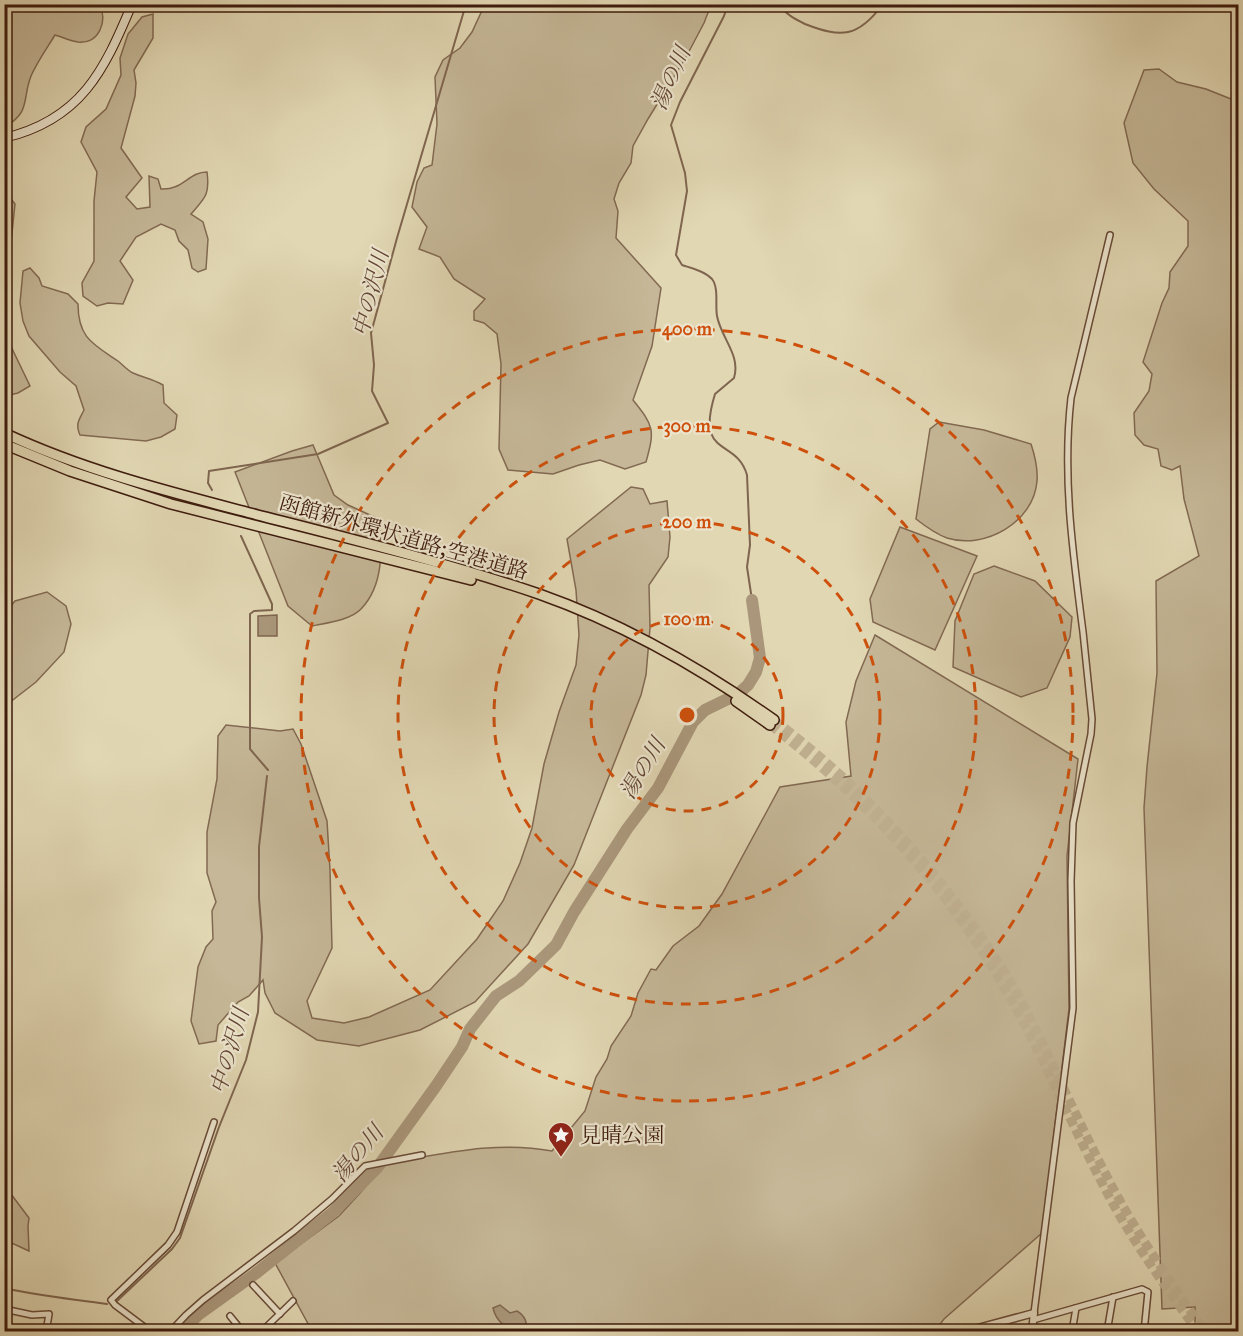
<svg xmlns="http://www.w3.org/2000/svg" width="1243" height="1336" font-family="'IM FELL Great Primer','Noto Serif JP',serif">
<rect width="100%" height="100%" fill="#e1d7b3"/>
<filter id="stains"><feTurbulence type="fractalNoise" baseFrequency=".00333" numOctaves="4"/><feColorMatrix values="0 0 0 0 .2 0 0 0 0 .09 0 0 0 0 .02 0 0 0 .5 -.17"/></filter>
<radialGradient id="worn" r=".72"><stop offset=".6" stop-color="#630" stop-opacity="0"/><stop offset="1" stop-color="#630" stop-opacity=".3"/></radialGradient>
<g fill="#c5b797" stroke="#826952" stroke-width="1.5">
<path d="M5,4l95,1c7,16 0,39 -22,37 -7,-1 -16,-5 -23,-7 -8,13 -18,27 -24,41 -9,23 0,36 -26,51z"/>
<path d="M485,4l226,1 -7,18 -19,36 -37,60 -15,27 -2,17 -12,20 -5,16 4,12 -2,27 45,50 -9,58 -19,54c21,26 22,30 13,62l-21,7 -25,-9 -21,5 -26,9 -45,-4 -9,-21 2,-85 -4,-30 -13,-11 -10,-3v-9l11,-12 -31,-20 -14,-22 -21,-8 8,-22 -15,-20 5,-25 7,-14 8,-3 5,-41 -2,-47 8,-17 17,-12 12,-16z"/>
<path d="M153,14v24l-19,32 2,13 -1,13 -14,52 21,30 -16,19 11,12 13,-2 -1,-31 9,3 3,10c23,1 27,-17 46,-17 3,23 -2,26 -16,42l12,8 5,17 -2,30 -8,3 -6,-4 -4,-18 -9,-9 -4,-11 -14,-6 -25,13 -16,24 13,19 -10,24 -15,-1 -11,3 -14,-10 -1,-13 12,-22v-60l3,-29 -16,-30 5,-15 20,-18 15,-34 -1,-17 8,-24 14,-17z"/>
<polygon points="1159,69 1177,82 1206,89 1236,101 1238,101 1238,1331 1195,1331 1195,1307 1162,1309 1144,808 1147,767 1157,673 1156,581 1199,556 1184,499 1180,466 1172,470 1161,466 1158,449 1144,445 1135,435 1134,413 1149,391 1152,374 1143,362 1162,303 1169,288 1170,272 1188,246 1188,221 1154,189 1133,163 1124,123 1144,70"/>
<polygon points="5,191 15,204 9,262 5,274"/>
<path d="M30,268l9,10 3,8 26,8 10,10c0,34 15,40 40,57 5,4 9,9 15,12 11,5 18,5 30,12l1,18 13,12 -2,14 -14,8 -15,4 -66,-6c-5,-11 -1,-15 4,-25l-8,-24 -16,-14 -31,-36 -6,-15 -3,-18 3,-32z"/>
<polygon points="5,334 30,386 18,393 5,396"/>
<path d="M939,422l45,8 47,14c4,12 7,24 6,37 -3,41 -52,69 -90,57 -11,-4 -22,-12 -31,-19l14,-90z"/>
<path d="M313,445l21,50 14,10 31,14c3,31 5,66 -18,90 -10,11 -35,14 -49,17l-24,-20 -53,-134 57,-21z"/>
<polygon points="631,487 643,489 650,504 667,501 670,537 668,557 649,585 650,628 646,675 641,695 574,865 528,944 475,1002 420,1030 359,1046 317,1040 275,1013 265,993 263,980 249,996 238,1002 218,1025 216,1041 199,1044 191,1021 198,967 206,947 213,939 212,911 216,902 207,873 207,832 217,779 218,736 226,725 280,731 293,729 301,744 327,821 330,870 332,948 307,1001 312,1018 344,1023 369,1017 430,990 477,939 503,901 520,863 532,828 544,764 559,712 576,665 579,635 576,590 567,539"/>
<polygon points="900,527 977,556 935,650 873,622 870,599"/>
<polygon points="994,566 1035,581 1072,617 1070,637 1047,688 1021,697 953,667 955,621 974,574"/>
<polygon points="47,592 66,606 71,624 64,652 36,682 5,706 5,613 15,601"/>
<path d="M875,635l203,124 -11,97 2,153 -27,224 -98,86 -9,12h-623l-37,-68 64,-47 22,-24 23,-28c55,-9 111,-24 168,-13l33,-40 11,-34 11,-18 4,-13 20,-30 7,-23 13,-24 5,1 17,-24 26,-20 23,-32 58,-107 71,-11 -5,-54 10,-41z"/>
<polygon points="5,1186 29,1218 28,1226 29,1251 5,1240"/>
</g>
<g fill="#aa977b" stroke="#7f654f" stroke-width="1.5">
<polygon points="277,615 277,636 258,636 258,616"/>
<path d="M500,1305l10,8 7,-2c7,4 13,13 6,20 -14,1 -27,-9 -30,-23z"/>
</g>
<g fill="none" stroke-linecap="round" stroke-linejoin="round">
<g stroke="#7f654f" stroke-width="2">
<path d="M728,4l-4,12 -44,86 -9,23 14,48 2,18 -11,64 6,10c9,3 23,6 30,14 7,9 3,26 5,37 4,22 24,39 17,62l-19,16c-20,65 21,43 32,81l3,70 -3,22 5,33"/>
<path d="M779,4c6,10 16,15 26,20 36,14 53,14 78,-20"/>
<polyline points="212,490 208,483 209,471 318,454 388,423 372,391 374,365 371,333 397,238 466,4"/>
<polyline points="241,536 272,604 272,610 254,611 250,614 250,749 268,770"/>
<path d="M4,1288c34,8 69,11 103,16"/>
<polyline points="117,1301 172,1249 180,1238 219,1127 246,1060 258,1012 262,937 259,898 259,847 267,776"/>
</g>
<polyline stroke="#aa977b" stroke-width="12" points="182,1332 198,1315 255,1274 332,1213 377,1168 436,1086 462,1047 470,1029 496,996 519,981 556,945 574,912 627,829 658,788 693,722 705,710 738,694 748,685 756,672 760,658 752,600"/>
<g stroke="#c0b192" stroke-width="9" stroke-dasharray="9 4.5" stroke-linecap="butt">
<path d="M774,720c93,69 170,157 232,254 16,26 29,54 42,81 21,44 41,88 64,131 27,51 60,98 93,146"/>
<path d="M770,725c92,71 173,157 232,259 38,65 67,136 102,203 26,51 60,98 94,145"/>
</g>
<g stroke="#674a36" stroke-width="8">
<g id="minor">
<polyline points="253,1285 280,1314"/>
<polyline points="4,1309 32,1315 49,1314 46,1332"/>
<path d="M1034,1313l39,-305 -2,-127 2,-58 18,-89 1,-15c-3,-29 -6,-58 -9,-87 -10,-78 -21,-155 -12,-234l39,-163"/>
<polyline points="230,1316 243,1332"/>
<polyline points="1033,1320 1142,1289 1148,1292 1144,1332"/>
<polyline points="151,1332 115,1305 111,1300 168,1245 177,1232 214,1122"/>
<polyline points="170,1332 186,1315 203,1300 294,1231 332,1199 365,1166 422,1155"/>
<polyline points="261,1332 293,1301"/>
<polyline points="1072,1332 1076,1308"/>
<polyline points="1107,1332 1113,1297"/>
</g>
</g>
<g stroke="#674a36" stroke-width="9">
<polyline id="tertiary" points="963,1332 1034,1313 1032,1332"/>
</g>
<g stroke="#3e1b0d" stroke-width="10">
<path id="secondary" d="M4,138c77,-18 100,-67 128,-134"/>
</g>
<g stroke="#3e1b0d" stroke-width="12">
<g id="motorway">
<path d="M4,433c79,37 162,58 246,80 97,25 195,49 289,81 85,30 162,74 235,126"/>
<polyline points="4,444 70,471 171,504 471,580"/>
<polyline points="736,701 770,725"/>
</g>
</g>
<use href="#minor" stroke="#ece5ce" stroke-width="5"/>
<use href="#tertiary" stroke="#ece5ce" stroke-width="6"/>
<use href="#secondary" stroke="#ece5ce" stroke-width="8"/>
<use href="#motorway" stroke="#e1d7b3" stroke-width="9"/>
</g>
<g fill="none" stroke="#ce500c" stroke-width="3" stroke-dasharray="10 8">
<circle cx="687" cy="715" r="96"/>
<circle cx="687" cy="715" r="193"/>
<circle cx="687" cy="715" r="289"/>
<circle cx="687" cy="715" r="386"/>
</g>
<defs>
<g id="sight-pin" transform="scale(1.35)"><path d="M0 17L-7.5 6A9.5 9.5 0 1 1 7.5 6Z" fill="#8f2418" stroke="#ece5ce"/><path d="M0-6L1.8-2.2L6-1.7L2.9 1.2L3.7 5.4L0 3.3L-3.7 5.4L-2.9 1.2L-6-1.7L-1.8-2.2Z" fill="#fff"/></g>
</defs>
<g fill-rule="evenodd">
<use href="#sight-pin" x="561" y="1135"/>
</g>
<g text-anchor="middle" stroke-width="4.5" stroke-linejoin="round" paint-order="stroke">
<g font-size="21" fill="#3e1b0d" stroke="#ece5ce">
<text transform="translate(404 537) rotate(16)" y="7">函館新外環状道路;空港道路</text>
</g>
<g font-size="21" fill="#3e1b0d" stroke="#ece5ce" text-anchor="start">
<text x="580" y="1142">見晴公園</text>
</g>
<g font-size="22" font-style="italic" fill="#644634" stroke="#ece5ce">
<text transform="translate(670 78) rotate(-66)" y="8">湯の川</text>
<text transform="translate(370 293) rotate(-76)" y="8">中の沢川</text>
<text transform="translate(642 768) rotate(-59)" y="8">湯の川</text>
<text transform="translate(229 1051) rotate(-74)" y="8">中の沢川</text>
<text transform="translate(357 1153) rotate(-50)" y="8">湯の川</text>
</g>
</g>
<circle cx="687" cy="715" r="9" fill="#ce500c" stroke="#ece5ce" stroke-width="3"/>
<g font-size="18" text-anchor="middle" font-weight="bold" fill="#ce500c" stroke="#ece5ce" stroke-width="4.5" stroke-linejoin="round" paint-order="stroke">
<text x="687" y="335">400 m</text>
<text x="687" y="432">300 m</text>
<text x="687" y="528">200 m</text>
<text x="687" y="625">100 m</text>
</g>
<rect width="1243" height="1336" fill="none" stroke="#e1d7b3" stroke-width="24"/>
<rect x="6" y="6" width="1231" height="1324" fill="none" stroke="#3e1b0d" stroke-width="3"/>
<rect x="12" y="12" width="1219" height="1312" fill="none" stroke="#3e1b0d" stroke-width="1.5"/>
<rect width="100%" height="100%" filter="url(#stains)"/>
<rect width="100%" height="100%" fill="url(#worn)"/>
</svg>
